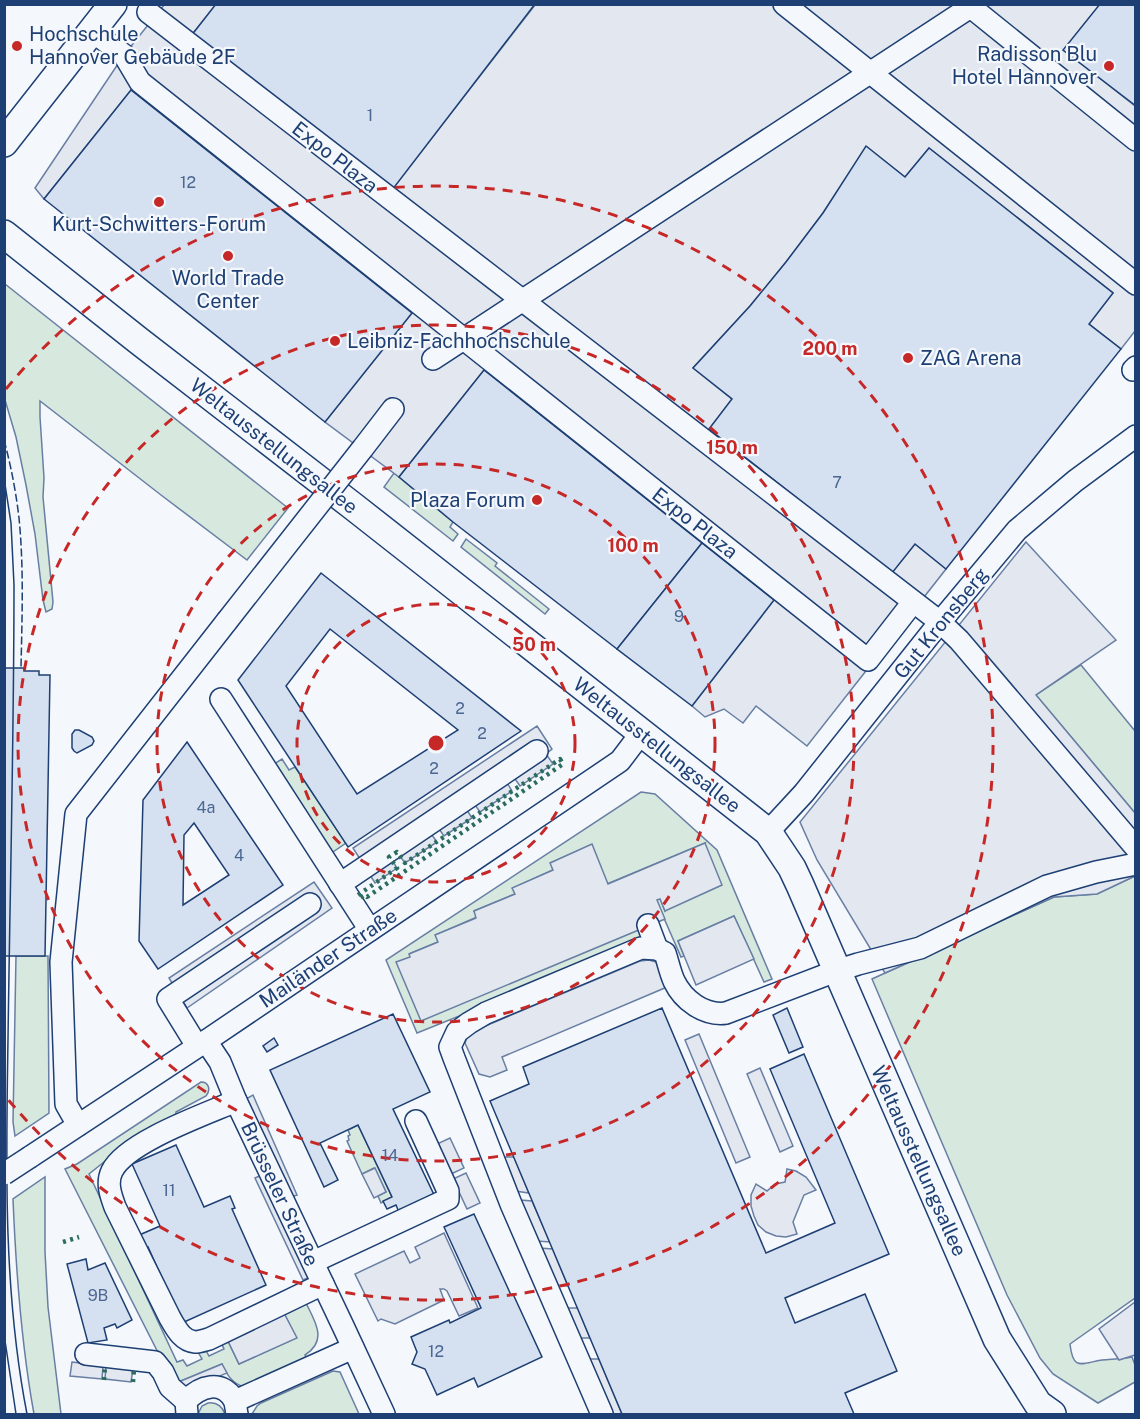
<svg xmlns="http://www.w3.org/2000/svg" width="1140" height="1419" font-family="'Public Sans',sans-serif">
<rect width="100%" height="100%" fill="#f4f7fb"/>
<g fill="#d7e8df" stroke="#687fa3" stroke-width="1.5">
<polygon points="5,284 288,508 247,560 161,495 40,401 40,417 44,478 43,497 53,602 52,609 46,612 43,600 35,534 26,485 16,437 5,400"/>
<polygon points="394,473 453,522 450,527 458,534 453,541 384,487"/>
<polygon points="466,539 497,563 495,566 549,609 545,614 461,547"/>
<polygon points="1081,665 1135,731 1135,813 1036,695"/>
<polygon points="282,759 289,770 295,767 346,843 330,854 271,766"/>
<polygon points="641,792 655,794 717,850 772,979 764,982 734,916 678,941 684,956 681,957 656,900 660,898 665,911 705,843 607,884 591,845 551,863 553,870 513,888 515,894 474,911 477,917 436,935 438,942 409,954 643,928 648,940 417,1033 386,960"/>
<path d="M1135,876v422l-65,46c3,28 12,19 32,16 10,-1 19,-1 30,-3l3,8v17l-37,21 -45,-29 -13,-16 -33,-63 -135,-316 182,-82 43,-3z"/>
<polygon points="16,956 48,956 49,1113 15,1136 13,1122"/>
<path d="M201,1082c8,0 10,8 5,14l-30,16v2l-57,36 -30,24 88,188 6,-2 4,6 15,-7 -4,-7 7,-3 4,7 15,-7 -3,-7 6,-3 12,25 57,-26 -13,-27 22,-10c9,19 24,39 0,54l3,6 -64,26c-12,-4 -17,-12 -22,-23l-48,20 -109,-215 12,-5z"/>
<polygon points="358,1125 392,1197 381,1203 378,1196 386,1192 374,1168 362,1174 347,1141 349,1140 348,1136 350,1135 348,1130"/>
<path d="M45,1177v75l3,55 13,107h-27c-13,-71 -18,-142 -21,-215z"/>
<polygon points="333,1371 340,1372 359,1414 252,1414 257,1406 261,1403"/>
<path d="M208,1403c9,-1 14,3 17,11h-27l4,-8z"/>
</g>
<g fill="#e3e8f0" stroke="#687fa3" stroke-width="1.5">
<polygon points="164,5 216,5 191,36 389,193 535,5 1100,5 1064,50 1135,106 1135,331 1121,349 1089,324 1113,293 929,148 905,177 867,147 823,213 786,262 750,306 693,368 732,399 709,429 892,572 915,544 946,569 807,746 756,706 743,723 724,709 705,717 692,706 774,600 484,370 399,477 325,422 412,312 131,90 44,199 35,188 124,55"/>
<polygon points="1026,542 1116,640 1036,695 1135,813 1135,876 1097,894 1054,897 885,973 817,860 800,822"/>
<polygon points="537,726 552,749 546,754 553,764 520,786 513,776 506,781 512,791 480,812 473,802 465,807 472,818 444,836 437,826 429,831 437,842 405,863 397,852 390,857 397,868 375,883 353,848"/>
<polygon points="705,843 722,885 665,911 660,899 657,900 665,919 421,1021 396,962 410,957 409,954 438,942 435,935 476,918 474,911 515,894 512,888 553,870 550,863 592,844 608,884"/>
<polygon points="314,882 332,908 187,1008 169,978"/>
<polygon points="734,916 754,959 696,985 678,941"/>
<polygon points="649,960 656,962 667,987 502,1057 507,1070 490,1077 479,1074 465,1043 467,1037 471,1032 640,961"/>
<polygon points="699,1034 750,1157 736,1163 685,1040"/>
<polygon points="760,1068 793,1146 780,1152 747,1074"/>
<polygon points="253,1095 297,1195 291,1197 246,1099"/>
<polygon points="450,1138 464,1168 451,1174 437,1144"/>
<polygon points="502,1157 514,1157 529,1193 515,1191"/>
<polygon points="375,1168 386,1192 374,1198 362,1174"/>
<polygon points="787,1169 796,1171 806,1177 816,1190 804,1195 793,1222 797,1234 786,1237 776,1236 766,1232 758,1225 754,1216 751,1206 751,1195 756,1184 767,1191 775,1184 785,1182"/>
<polygon points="466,1173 480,1203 467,1209 453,1179"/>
<polygon points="262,1175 310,1277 303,1280 255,1178"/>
<polygon points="520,1200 532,1201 550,1242 537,1241"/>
<polygon points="444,1233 478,1308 459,1316 447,1291 444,1289 440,1289 444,1300 395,1324 381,1319 378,1321 355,1274 404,1251 410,1263 420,1258 415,1247"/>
<polygon points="539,1248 553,1249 568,1286 555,1285"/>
<polygon points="1135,1302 1135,1355 1119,1360 1099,1329"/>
<polygon points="565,1308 578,1308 590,1338 577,1338"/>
<polygon points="284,1313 297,1338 239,1364 227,1339"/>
<polygon points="586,1359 599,1359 622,1414 609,1414"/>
<polygon points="72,1362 103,1366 102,1379 70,1376"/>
<polygon points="222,1364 227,1373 180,1393 176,1383"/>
<polygon points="106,1366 133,1369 131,1382 105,1379"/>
</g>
<g fill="#d5e0f0" stroke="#1d3f73" stroke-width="1.5" fill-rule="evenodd">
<polygon points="216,4 535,4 389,194 191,36"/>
<polygon points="1100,4 1136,4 1136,106 1063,50"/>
<polygon points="131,90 412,313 325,422 44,199"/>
<polygon points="866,146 905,177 929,148 1113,293 1089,324 1121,349 946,569 915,544 892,573 709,429 732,399 693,368 750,306 786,262 823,213"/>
<polygon points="484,370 702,543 617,649 453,522 399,477"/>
<polygon points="702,543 774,600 692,706 617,649"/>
<path d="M321,573l200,158 -173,116 -110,-167zM330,629l128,101 -101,64 -71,-108z"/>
<polygon points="4,668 24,668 24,671 39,671 39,675 50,675 45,956 4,956"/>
<polygon points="75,730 79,730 92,737 94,741 92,745 77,753 74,751 72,748 72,734"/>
<path d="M187,742l96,143 -125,84 -19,-28 4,-141zM194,823l35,52 -46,30 1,-70z"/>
<polygon points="662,1008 766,1253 835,1223 770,1069 804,1054 889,1254 785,1298 795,1323 865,1294 897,1371 845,1393 854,1414 622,1414 490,1101 529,1084 523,1067"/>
<polygon points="787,1008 803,1047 789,1053 773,1015"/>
<polygon points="393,1014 430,1092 393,1109 437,1201 401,1217 396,1205 387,1209 383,1201 392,1197 358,1125 320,1143 338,1180 324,1187 270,1070"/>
<polygon points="274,1038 278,1045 267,1052 263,1046"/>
<polygon points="176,1145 204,1207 230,1196 235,1208 232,1209 266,1285 182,1323 148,1247 143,1249 137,1236 160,1226 132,1164"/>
<polygon points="474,1214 511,1295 513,1294 542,1357 478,1387 474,1378 437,1395 425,1369 412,1364 417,1352 411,1337 449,1320 450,1323 481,1308 444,1227"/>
<polygon points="86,1259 88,1270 105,1263 132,1320 117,1328 115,1324 104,1328 107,1340 88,1343 67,1264"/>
</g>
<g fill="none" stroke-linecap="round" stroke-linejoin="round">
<g stroke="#1d3f73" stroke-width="24">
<g id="minor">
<polyline points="784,4 1136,284"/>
<polyline points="967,4 1136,140"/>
<polyline points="148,12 940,622 959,640 1136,848"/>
<polyline points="92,31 124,55 140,82 868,660 913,602"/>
<polyline points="433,359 975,4"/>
<polyline points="1133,370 1136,367"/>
<polyline points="363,448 393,409"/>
<polyline points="221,699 370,930"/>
<polyline points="768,832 804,793 940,622 1017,530 1075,481 1136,436"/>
<polyline points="340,884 537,751"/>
<polyline points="648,925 657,949"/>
<polyline points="206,1041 220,1062 236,1101 343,1326 384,1414"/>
<polyline points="197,1046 168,999 310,904"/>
<path d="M236,1101c-30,13 -110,41 -124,70 -6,12 -1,25 3,36l55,111c6,10 12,23 25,24 4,0 10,-2 14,-3l114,-55"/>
<polyline points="78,1125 66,1104 61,962 76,814 227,621"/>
<polyline points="30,1157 206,1041 620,761 642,732"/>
<polyline points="313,1262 448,1199 448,1191 416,1121"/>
<polyline points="86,1354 155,1362 163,1372 170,1387 186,1401"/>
<polyline points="235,1401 353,1348"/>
<path d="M187,1414l-1,-13c14,-15 36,-22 48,-1 2,4 2,10 3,14"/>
<path d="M602,1414l-91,-210 -57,-146 -4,-11 7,-15 12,-9 17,-10 155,-65 16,1 8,4c3,9 5,19 9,28 9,19 30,35 52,32l110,-42 22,-7 62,-16 127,-62 49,-14 40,-8"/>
</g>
</g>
<g stroke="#1d3f73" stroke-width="30">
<g id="major">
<polyline points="4,143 113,4"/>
<polyline points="4,234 139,341 354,507 768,832 792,868 800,885 997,1339 1038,1404 1052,1414"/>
</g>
</g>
<use href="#minor" stroke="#f4f7fb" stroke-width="21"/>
<use href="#major" stroke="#f4f7fb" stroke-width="27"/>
<g stroke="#1d3f73" stroke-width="1.5">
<path d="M4,478l7,45 3,62c0,151 -4,303 -6,454 -2,125 -5,252 19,375"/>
<polyline points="4,1334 16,1414"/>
</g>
<g stroke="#1d3f73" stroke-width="24" stroke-linecap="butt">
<g id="minor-bridge">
<polyline points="227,621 363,448"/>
<polyline points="4,1174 30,1157"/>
</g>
</g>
<use href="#minor-bridge" stroke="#f4f7fb" stroke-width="21"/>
<g stroke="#2c6c60" stroke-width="4.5" stroke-dasharray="3 4.5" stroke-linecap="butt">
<polygon points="560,759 563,764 367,897 365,895 360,898 358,895 397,868 389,857 397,852 405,863"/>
<polyline points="63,1242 79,1237"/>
<polyline points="104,1380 105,1367"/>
<polyline points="133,1382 134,1369"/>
</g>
<path stroke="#1d3f73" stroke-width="1.5" stroke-dasharray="8 3" stroke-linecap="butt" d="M4,440c7,26 12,52 15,78 5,50 3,100 2,150"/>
</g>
<g fill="none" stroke="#c62828" stroke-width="3" stroke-dasharray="10 8">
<circle cx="436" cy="743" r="139"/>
<circle cx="436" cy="743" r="279"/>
<circle cx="436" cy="743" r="418"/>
<path d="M6 389A557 557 0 1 1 6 1097"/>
</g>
<g fill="#c62828" stroke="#f4f7fb" stroke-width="2">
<circle cx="17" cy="46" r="6"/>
<circle cx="1109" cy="66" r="6"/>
<circle cx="159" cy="202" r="6"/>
<circle cx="228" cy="256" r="6"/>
<circle cx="335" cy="341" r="6"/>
<circle cx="908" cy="358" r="6"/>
<circle cx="537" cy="500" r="6"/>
</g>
<g text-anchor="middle" stroke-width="4.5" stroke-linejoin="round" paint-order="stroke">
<g font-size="16" fill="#4b6792">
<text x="370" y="121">1</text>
<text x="188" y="188">12</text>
<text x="837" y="488">7</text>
<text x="679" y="622">9</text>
<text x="460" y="714">2</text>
<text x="482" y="739">2</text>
<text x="434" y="774">2</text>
<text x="206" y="813">4a</text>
<text x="239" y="861">4</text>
<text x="390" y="1161">14</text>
<text x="169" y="1196">11</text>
<text x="98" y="1301">9B</text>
<text x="436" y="1357">12</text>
</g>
<g font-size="20" fill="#1d3f73" stroke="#f4f7fb" text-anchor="start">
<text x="29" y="41">Hochschule<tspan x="29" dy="23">Hannover Gebäude 2F</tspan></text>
<text x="1097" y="61" text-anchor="end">Radisson Blu<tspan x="1097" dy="23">Hotel Hannover</tspan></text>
<text x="159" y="231" text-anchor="middle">Kurt-Schwitters-Forum</text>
<text x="228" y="285" text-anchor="middle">World Trade<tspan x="228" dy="23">Center</tspan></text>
<text x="347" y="348">Leibniz-Fachhochschule</text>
<text x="920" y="365">ZAG Arena</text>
<text x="525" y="507" text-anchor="end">Plaza Forum</text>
</g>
<g font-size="20" fill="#1d3f73" stroke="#f4f7fb">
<text transform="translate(335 157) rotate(38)" y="7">Expo Plaza</text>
<text transform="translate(274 446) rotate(38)" y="7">Weltausstellungsallee</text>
<text transform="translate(695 523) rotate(38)" y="7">Expo Plaza</text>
<text transform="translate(941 623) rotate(-51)" y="7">Gut Kronsberg</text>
<text transform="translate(657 745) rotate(38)" y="7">Weltausstellungsallee</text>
<text transform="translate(328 958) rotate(-34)" y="7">Mailänder Straße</text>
<text transform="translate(919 1161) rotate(66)" y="7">Weltausstellungsallee</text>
<text transform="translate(280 1194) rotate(65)" y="7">Brüsseler Straße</text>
</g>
</g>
<circle cx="436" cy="743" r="9" fill="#c62828" stroke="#f4f7fb" stroke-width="3"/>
<g font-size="18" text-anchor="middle" font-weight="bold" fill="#c62828" stroke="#f4f7fb" stroke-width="4.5" stroke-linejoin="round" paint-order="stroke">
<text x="830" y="355">200 m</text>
<text x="732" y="454">150 m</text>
<text x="633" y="552">100 m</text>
<text x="534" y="651">50 m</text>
</g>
<rect width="1140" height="1419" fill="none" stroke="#1d3f73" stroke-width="12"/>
</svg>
